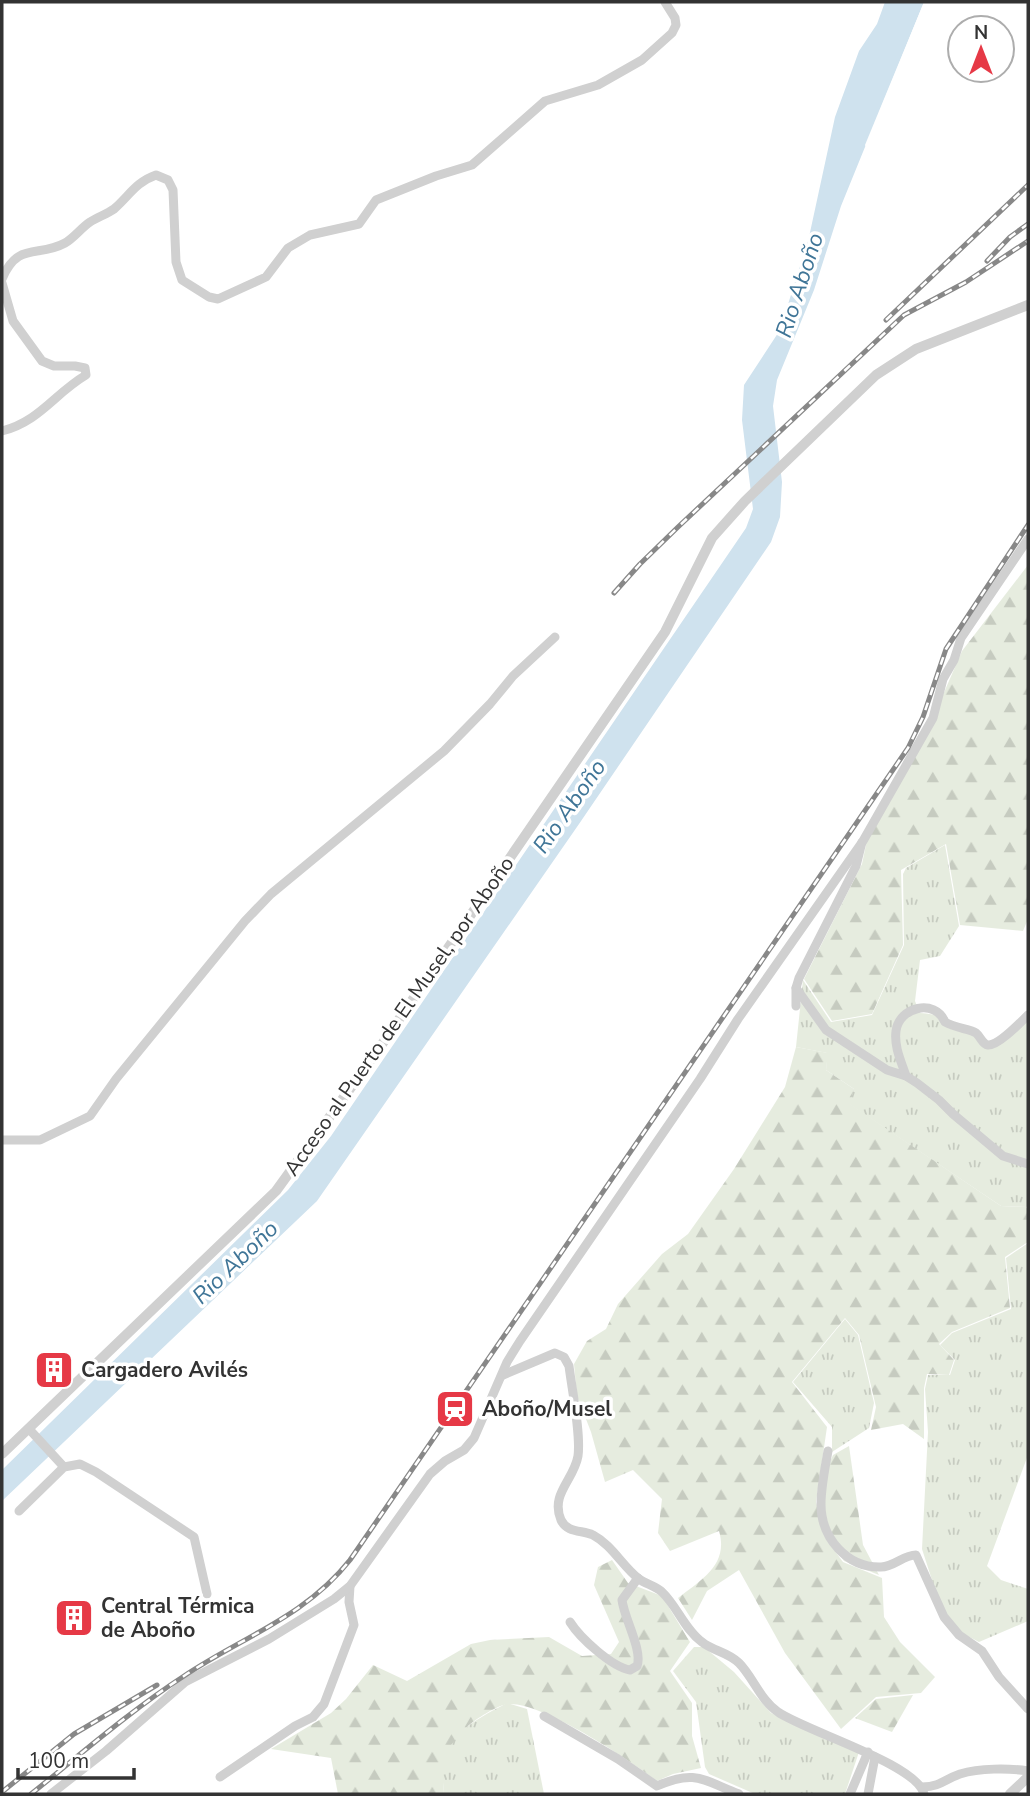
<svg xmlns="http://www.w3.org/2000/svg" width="1030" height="1796" font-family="'Nunito Sans',sans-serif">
<defs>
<pattern id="grass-tufts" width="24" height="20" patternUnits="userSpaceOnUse" patternTransform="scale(1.75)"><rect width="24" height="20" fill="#e6ecdf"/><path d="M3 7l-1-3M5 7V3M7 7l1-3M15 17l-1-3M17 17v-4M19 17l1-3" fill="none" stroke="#c6cbc0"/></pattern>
<pattern id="forest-firs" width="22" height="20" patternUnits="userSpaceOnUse" patternTransform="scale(1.75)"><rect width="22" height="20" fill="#e6ecdf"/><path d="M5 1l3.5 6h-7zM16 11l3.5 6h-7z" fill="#c6cbc0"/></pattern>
</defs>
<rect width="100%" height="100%" fill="#fff"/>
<g fill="url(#grass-tufts)">
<path d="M945,845l14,81 -19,30 -20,4 -5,41 5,12c24,1 51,14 65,34l43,-28v187l-2,1 -25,-1 -152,-102 5,-15 -28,-19 1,-17 -31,-6 7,-67 28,42 41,-7 32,-70 -1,-71 3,-6z"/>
<polygon points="1028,1243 1028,1455 987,1566 1001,1580 1028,1589 1028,1621 979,1642 958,1631 940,1605 922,1549 928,1432 925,1389 928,1375 950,1375 955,1360 940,1345 952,1333 1011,1309 1006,1258"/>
<polygon points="845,1319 858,1335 874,1403 869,1428 832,1452 832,1427 793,1382"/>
<polygon points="694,1647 704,1647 734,1672 771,1713 859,1752 845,1794 755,1794 709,1774 705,1767 696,1702 673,1671"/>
<path d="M507,1703l20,6 17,85h-100c0,-10 -4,-24 -1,-33 7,-30 40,-45 64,-58z"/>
</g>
<g fill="url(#forest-firs)">
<polygon points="1028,565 1028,919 1023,931 960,925 946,844 901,870 903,945 872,1014 832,1021 804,979 862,864 867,840 922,743 962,651"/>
<path d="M796,1047l32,6 -2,17 28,19 -4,15 151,102 25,1 2,3v32l-23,15 5,51 -58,24 -13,12 15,16 -5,15 -22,-1 -3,14v51l-21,-15 -32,6 5,-23 -17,-72 -14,-17 -53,64 35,45 -11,75 10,37 17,23 39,16 2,39 16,25 35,35 -14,16 -45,4 -35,32 -56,-76 -46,-83 -32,21 -15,29 -14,-22c23,-18 51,-33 41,-67l-49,20 -12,-18 4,-34 -29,-29 -28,12 -14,-50 -14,-36 -3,-32 13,-23 19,-12 12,-25 44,-50 26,-20 46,-65 51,-82z"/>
<polygon points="849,1446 863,1545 879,1575 844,1561 827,1538 819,1486 833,1455"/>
<path d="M612,1560l16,23 34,13 28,46 -20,29 22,32v33l9,32 -28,6 -16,7c-29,-22 -113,-78 -148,-77 -10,0 -35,16 -42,23 -26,27 -25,30 -23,67h-106l-7,-36 -60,-9 60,-36 15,-14 27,-34 34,16 64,-37 19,-4 59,-3 33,19 29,-2 8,-12 -25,-57 4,-18z"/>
<polygon points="913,1695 892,1732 855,1718 876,1699"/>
</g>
<polygon fill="#cfe2ee" points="885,2 924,2 841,206 814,290 777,380 773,406 782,482 780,517 771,542 579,824 317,1201 2,1501 2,1470 288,1190 331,1136 746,528 753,509 742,420 744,385 780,330 809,237 835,117 859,51 877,24"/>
<polygon fill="#fff" points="924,2 927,2 925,10 867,149 865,145"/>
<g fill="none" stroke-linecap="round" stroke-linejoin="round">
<g stroke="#d0d0d0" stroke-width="9">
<path d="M2,279c16,-38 36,-21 63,-36 9,-5 16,-15 25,-21 8,-5 17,-8 24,-13 15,-13 22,-27 42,-34l12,5 5,10 3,72 6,18 27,17 9,2 48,-22 22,-29 22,-13 49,-11 17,-24 60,-24 36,-11 73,-64 53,-16 44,-25 30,-27 4,-8 -1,-7 -10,-16"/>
<path d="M2,283l11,38 29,40 12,5h21l10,2 1,7c-32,19 -46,46 -84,56"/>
<polyline points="796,988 826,1030 887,1070 906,1076 917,1083 939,1100 953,1114 1003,1156 1028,1164"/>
<polyline points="796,1006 796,988 799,978 856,866 862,842"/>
<path d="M906,1076c-5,-15 -12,-29 -10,-45 3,-24 39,-33 49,-9 10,6 25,7 31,11 5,4 6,11 12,12 10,1 33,-23 40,-30"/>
<polyline points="2,1140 40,1140 90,1116 116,1079 245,921 271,894 444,751 490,704 513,676 555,637"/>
<path d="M503,1375l52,-22 9,4 5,9c3,24 12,68 9,90 -4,24 -28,38 -17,64 6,13 21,10 32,15 19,10 30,32 46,44 7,5 17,7 23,13 15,14 23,38 40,50 11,9 26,10 37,21 14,14 22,38 39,49 27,19 139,52 146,82"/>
<polyline points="29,1429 64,1467"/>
<path d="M828,1451c-3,17 -7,36 -7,53 0,34 26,64 60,63 13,0 22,-12 35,-12l28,62 15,18 23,16 17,26 29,32"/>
<polyline points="19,1511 64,1467 80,1464 96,1472 194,1537 207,1594"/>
<path d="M570,1622c10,16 42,45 60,48l7,-4c6,-15 -13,-48 -15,-66l16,-22"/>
<path d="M544,1716l74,43 39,27c38,-17 46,-6 82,8"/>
<polyline points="220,1777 295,1726 313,1717 324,1704 354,1625 349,1602 350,1586"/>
<path d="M922,1787c20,-1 21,-7 38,-13 20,-6 48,-6 68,-3"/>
<polyline points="51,1794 106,1751 185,1682 269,1639 334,1599 350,1586 430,1474 445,1461 464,1450 474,1438 507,1362 520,1341 700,1079 738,1019 863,841 933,718 943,679 954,660 961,638 1028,539"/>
<polyline points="850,1794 868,1752"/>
<polyline points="868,1794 875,1757"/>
</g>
<g stroke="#d0d0d0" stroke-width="10">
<polyline points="2,1454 276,1191 378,1050 665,632 712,538 745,501 876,375 916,349 1028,305"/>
<polyline points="1010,1794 1028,1777"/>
</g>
<g stroke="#888" stroke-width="5">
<g id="rail">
<polyline points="987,261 1010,237 1028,224"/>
<polyline points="886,320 1028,185"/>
<polyline points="614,593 640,564 678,527 904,315 966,282 1028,241"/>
<polyline points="2,1792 74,1734 157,1685"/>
<path d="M31,1794c50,-40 99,-83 153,-118 58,-39 121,-59 166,-116l558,-812 15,-31 23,-68 82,-124"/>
</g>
</g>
<use href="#rail" stroke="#fff" stroke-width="2.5" stroke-dasharray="8" stroke-linecap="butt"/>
</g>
<defs>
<g id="building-square" transform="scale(2.0125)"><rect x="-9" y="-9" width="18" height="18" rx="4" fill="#e63946" stroke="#fff"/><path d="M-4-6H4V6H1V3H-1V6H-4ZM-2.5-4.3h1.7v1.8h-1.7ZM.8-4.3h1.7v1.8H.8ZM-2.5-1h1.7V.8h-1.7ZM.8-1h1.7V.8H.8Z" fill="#fff"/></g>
<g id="station-square" transform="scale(2.0125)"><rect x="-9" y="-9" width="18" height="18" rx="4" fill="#e63946" stroke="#fff"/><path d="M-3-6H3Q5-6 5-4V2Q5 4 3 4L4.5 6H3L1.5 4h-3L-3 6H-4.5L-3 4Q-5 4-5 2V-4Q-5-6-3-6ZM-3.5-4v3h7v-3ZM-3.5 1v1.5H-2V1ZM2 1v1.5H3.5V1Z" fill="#fff"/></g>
</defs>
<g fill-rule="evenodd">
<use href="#building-square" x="54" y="1370"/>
<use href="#station-square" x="455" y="1409"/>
<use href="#building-square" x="74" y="1618"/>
</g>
<g text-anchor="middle" stroke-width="7" stroke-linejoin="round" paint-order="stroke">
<g font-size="21" fill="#333" stroke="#fff">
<text transform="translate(399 1016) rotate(-55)" y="7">Acceso al Puerto de El Musel, por Aboño</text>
</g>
<g font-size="21" font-weight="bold" fill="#333" stroke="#fff" text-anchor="start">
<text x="81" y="1377">Cargadero Avilés</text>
<text x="482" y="1416">Aboño/Musel</text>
<text x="101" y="1613">Central Térmica<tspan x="101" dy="24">de Aboño</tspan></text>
</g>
<g font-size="23" font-style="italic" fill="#3f7597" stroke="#fff">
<text transform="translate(799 285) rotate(-72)" y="8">Rio Aboño</text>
<text transform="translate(569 806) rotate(-55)" y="8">Rio Aboño</text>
<text transform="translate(235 1262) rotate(-44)" y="8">Rio Aboño</text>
</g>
</g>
<rect width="1030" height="1796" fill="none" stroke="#333333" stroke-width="7"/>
<g transform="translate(981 49)"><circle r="33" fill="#ffffff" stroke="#adadad" stroke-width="2"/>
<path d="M0-5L12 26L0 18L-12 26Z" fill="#e63946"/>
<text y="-10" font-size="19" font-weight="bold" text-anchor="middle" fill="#333333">N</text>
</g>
<path d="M18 1768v10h116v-10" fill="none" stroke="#333333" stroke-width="3.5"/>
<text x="28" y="1768" font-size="21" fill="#333333" stroke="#ffffff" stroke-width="5" paint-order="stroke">100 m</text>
</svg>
